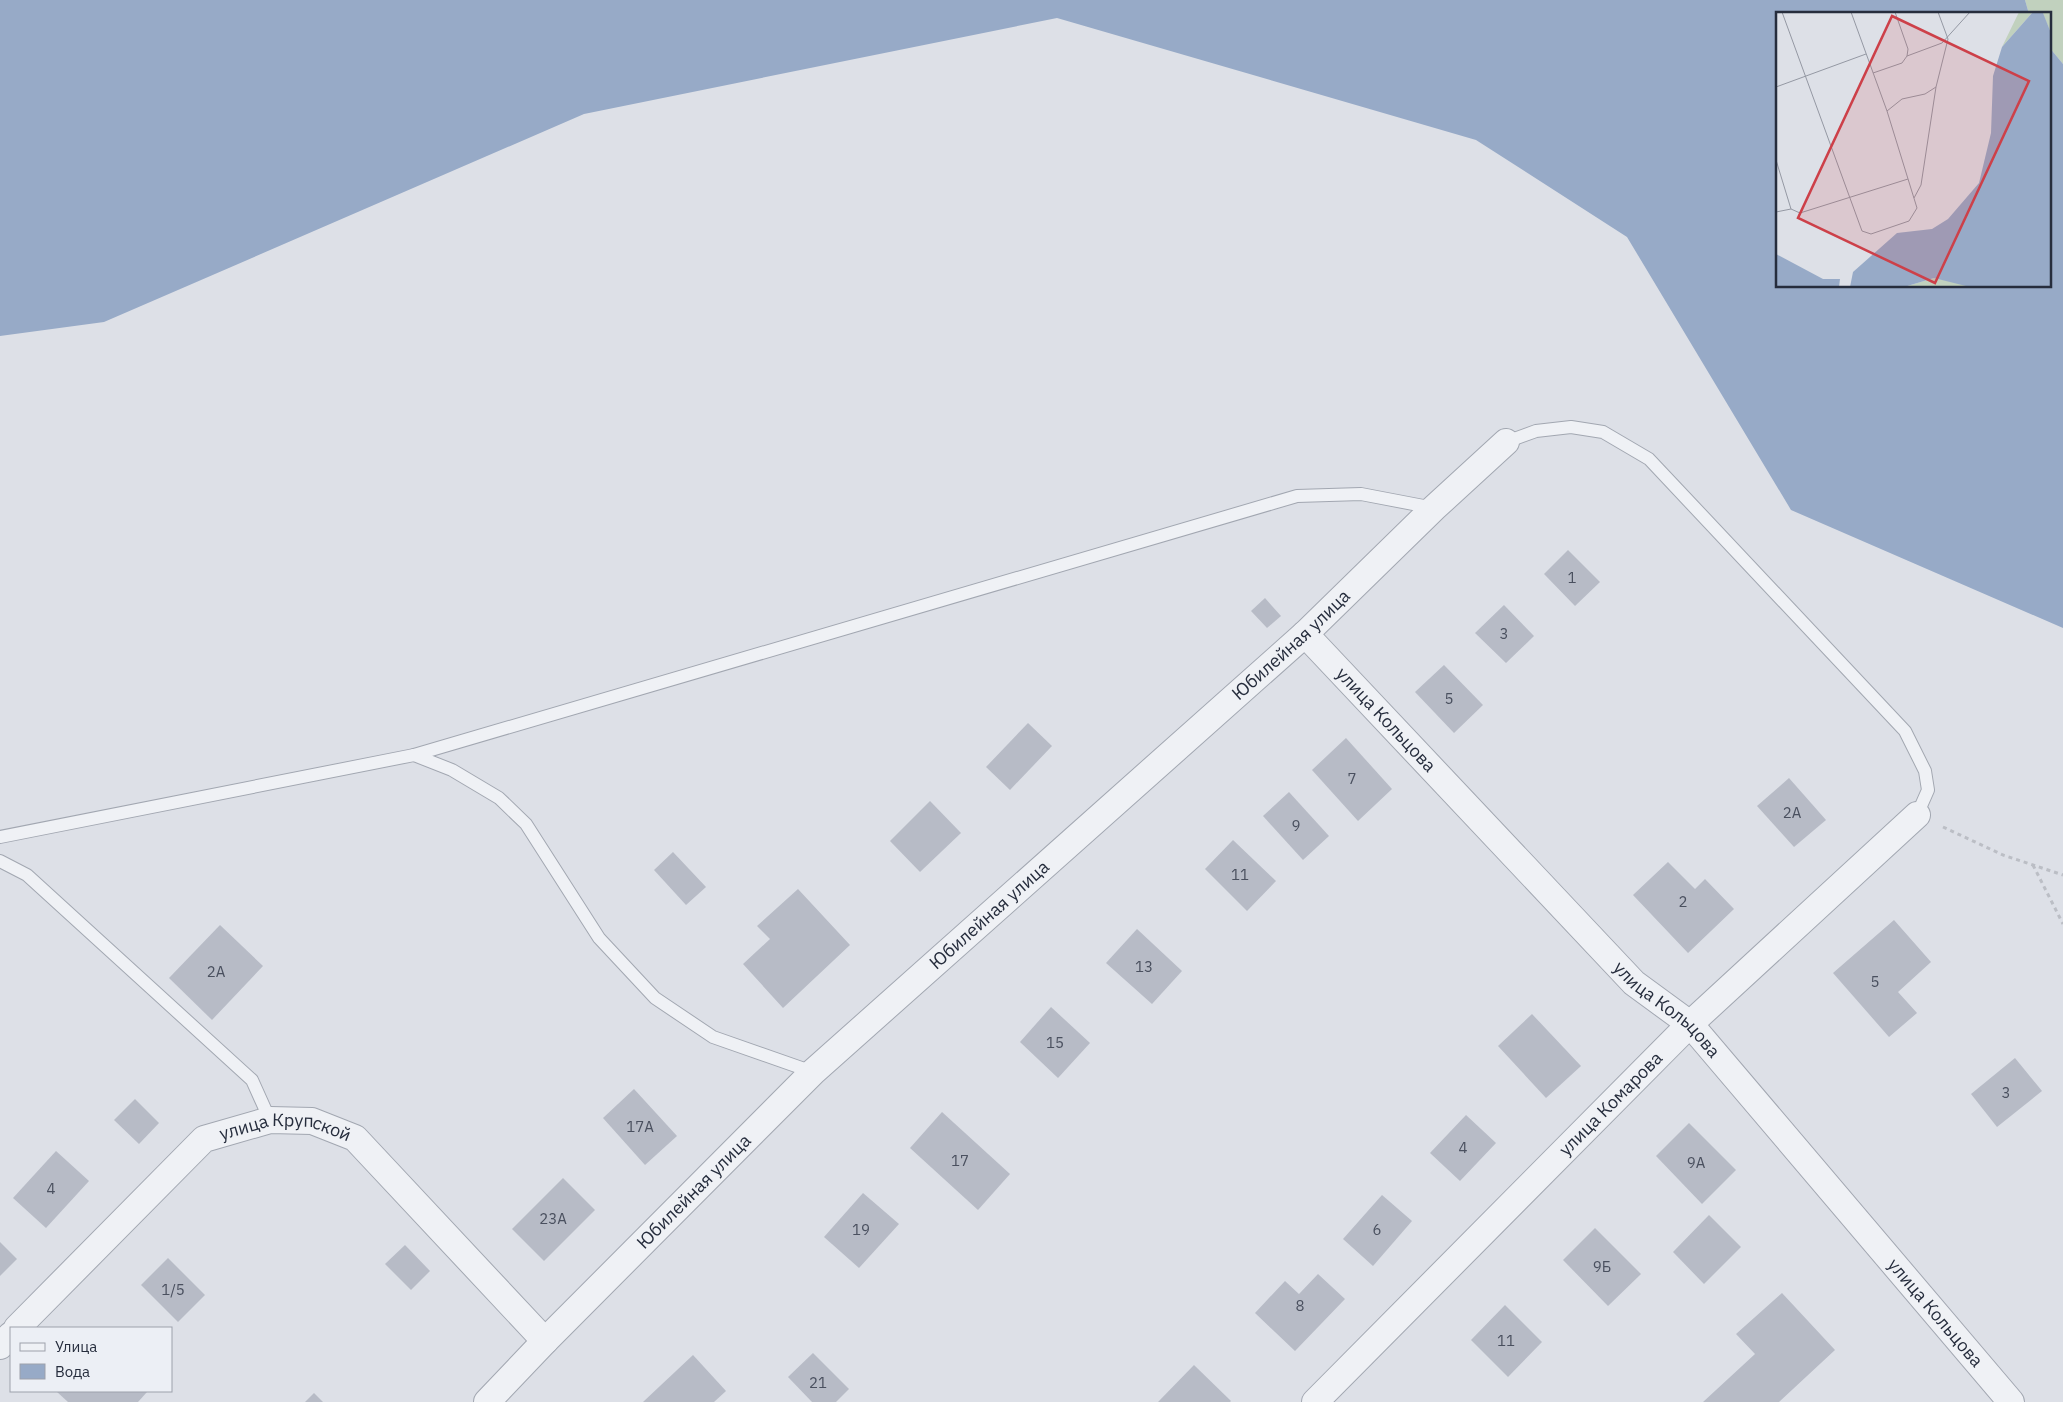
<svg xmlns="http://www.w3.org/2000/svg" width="2063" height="1402" font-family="'IBM Plex Sans',sans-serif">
<rect width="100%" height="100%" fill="#dde0e7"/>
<polygon fill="#c1d1be" points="2025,0 2063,0 2063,64 2049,47 2049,14 2029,14"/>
<polygon fill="#97aac7" points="0,0 2025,0 2029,14 1777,14 1777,286 2049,286 2049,47 2063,64 2063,628 1791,510 1627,237 1476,140 1057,18 584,114 104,322 0,336"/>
<g fill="#b7bbc6">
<polygon points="1568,550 1600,582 1575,606 1544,574"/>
<polygon points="1265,598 1281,616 1267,628 1251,611"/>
<polygon points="1504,605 1534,636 1506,663 1475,633"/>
<polygon points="1444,665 1483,705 1454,733 1415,692"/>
<polygon points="1028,723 1052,746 1010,790 986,767"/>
<polygon points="1346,738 1392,789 1358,821 1312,770"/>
<polygon points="1789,778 1826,820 1794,847 1757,806"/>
<polygon points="1289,792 1329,836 1303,860 1263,816"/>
<polygon points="930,801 961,833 920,872 890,841"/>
<polygon points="1233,840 1276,881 1247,911 1205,869"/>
<polygon points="673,852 706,887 686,905 654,870"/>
<polygon points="1668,862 1695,889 1705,879 1734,909 1688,953 1633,895"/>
<polygon points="798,889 850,945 783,1008 743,964 770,939 757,926"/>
<polygon points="1894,920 1931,962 1898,992 1917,1013 1889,1037 1833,973"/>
<polygon points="220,925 263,966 212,1020 169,978"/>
<polygon points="1137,929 1182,971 1152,1004 1106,963"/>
<polygon points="1051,1007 1090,1043 1058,1078 1020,1042"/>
<polygon points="1532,1014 1581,1066 1546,1098 1498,1046"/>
<polygon points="2015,1058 2042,1091 1997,1127 1971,1094"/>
<polygon points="634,1089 677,1136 645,1165 603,1118"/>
<polygon points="135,1099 159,1123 139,1144 114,1120"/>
<polygon points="942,1112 1010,1174 978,1210 910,1148"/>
<polygon points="1466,1115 1496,1143 1460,1181 1430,1153"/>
<polygon points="1689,1123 1736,1170 1702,1204 1656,1156"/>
<polygon points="56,1151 89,1181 46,1228 13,1198"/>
<polygon points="563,1178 595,1210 544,1261 512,1229"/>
<polygon points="863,1193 899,1224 859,1268 824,1237"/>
<polygon points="1382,1195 1412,1221 1373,1266 1343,1239"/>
<polygon points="1709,1215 1741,1247 1704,1284 1673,1252"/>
<polygon points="1595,1228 1641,1274 1608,1306 1563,1260"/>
<polygon points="0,1242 17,1259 0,1276"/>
<polygon points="405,1245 430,1271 411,1290 385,1264"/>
<polygon points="168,1258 205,1295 178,1322 141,1285"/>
<polygon points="1318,1274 1345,1299 1295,1351 1255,1313 1285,1281 1299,1294"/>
<polygon points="1782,1293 1835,1350 1779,1402 1703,1402 1755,1354 1736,1334"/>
<polygon points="1505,1305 1542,1342 1508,1377 1471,1340"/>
<polygon points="813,1353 849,1389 836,1402 812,1402 788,1377"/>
<polygon points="693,1355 726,1391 714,1402 643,1402"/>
<polygon points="1194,1365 1231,1401 1230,1402 1158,1402"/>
<polygon points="56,1391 146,1391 147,1392 138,1402 68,1402"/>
<polygon points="314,1393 323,1402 305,1402"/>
</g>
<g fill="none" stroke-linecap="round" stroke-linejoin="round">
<g stroke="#a2a7b1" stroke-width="14">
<g id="lane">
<polyline points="1506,442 1536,431 1571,427 1603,432 1649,459 1905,731 1925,771 1928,790 1917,815"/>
<polyline points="414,755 452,770 499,798 526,824 599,938 655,998 713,1037 813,1072"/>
<polyline points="0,837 414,755 1297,496 1361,494 1434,508"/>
<polyline points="0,861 27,875 252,1080 270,1120"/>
</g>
</g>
<g stroke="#a2a7b1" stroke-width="28">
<g id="street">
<path id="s1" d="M1305,634l329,349 56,41 321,378"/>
<path id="s2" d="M17,1328l187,-189 66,-19 42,1 43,17 190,203"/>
<polyline points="0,1346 11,1335"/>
<path id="s3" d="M487,1402l58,-61 268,-269 492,-438 129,-126 72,-66"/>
<path id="s4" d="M1315,1402l375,-378 227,-209"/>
</g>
</g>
<g stroke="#bbbec5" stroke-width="3" stroke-dasharray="4 4" stroke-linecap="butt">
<polyline points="1943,827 2003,855 2063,875"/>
<polyline points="2033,865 2063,924"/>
</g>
<use href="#lane" stroke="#eff1f5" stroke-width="12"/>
<use href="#street" stroke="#eff1f5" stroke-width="26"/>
</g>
<g text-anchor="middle" stroke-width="4" stroke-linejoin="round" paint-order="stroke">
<g font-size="15" fill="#4a505f">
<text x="1572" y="583">1</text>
<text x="1504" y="639">3</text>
<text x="1449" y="704">5</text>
<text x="1352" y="784">7</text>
<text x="1792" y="818">2А</text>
<text x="1296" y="831">9</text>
<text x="1240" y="880">11</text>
<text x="1683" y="907">2</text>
<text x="1144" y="972">13</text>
<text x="216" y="977">2А</text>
<text x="1875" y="987">5</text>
<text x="1055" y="1048">15</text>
<text x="2006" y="1098">3</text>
<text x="640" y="1132">17А</text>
<text x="1463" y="1153">4</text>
<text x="960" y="1166">17</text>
<text x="1696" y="1168">9А</text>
<text x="51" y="1194">4</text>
<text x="553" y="1224">23А</text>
<text x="861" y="1235">19</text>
<text x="1377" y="1235">6</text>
<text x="1602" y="1272">9Б</text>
<text x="173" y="1295">1/5</text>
<text x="1300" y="1311">8</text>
<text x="1506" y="1346">11</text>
<text x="818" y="1388">21</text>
</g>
<g font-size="18" fill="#262d3d" stroke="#eceff5">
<text dy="6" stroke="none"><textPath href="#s3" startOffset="1105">Юбилейная улица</textPath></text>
<text dy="6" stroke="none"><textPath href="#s1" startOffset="118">улица Кольцова</textPath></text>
<text dy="6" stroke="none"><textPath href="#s3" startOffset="700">Юбилейная улица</textPath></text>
<text dy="6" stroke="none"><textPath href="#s1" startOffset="522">улица Кольцова</textPath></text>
<text dy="6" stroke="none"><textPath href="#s4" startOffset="420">улица Комарова</textPath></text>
<text dy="6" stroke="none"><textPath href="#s2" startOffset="350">улица Крупской</textPath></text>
<text dy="6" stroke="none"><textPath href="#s3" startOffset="295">Юбилейная улица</textPath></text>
<text dy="6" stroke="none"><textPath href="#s1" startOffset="928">улица Кольцова</textPath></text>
</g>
</g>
<g transform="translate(1776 12)">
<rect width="275" height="275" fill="#dde0e7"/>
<path d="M243,0h32v21l-8,-19 -11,-1 -30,34zM158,266l30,6 6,3h-66z" fill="#c1d1be"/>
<path d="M256,1h11l8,20v254h-81l-36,-9 -30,9h-54l3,-15 44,-39 35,-4 16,-10 31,-36 12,-50 2,-57 9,-29zM0,242l47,25h17l-1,8h-63z" fill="#97aac7"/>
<path fill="none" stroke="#9498a3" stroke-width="1" d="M6,0l80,219 9,3 38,-13 8,-13 -30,-97 -36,-99M131,44l35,-13 28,-31M97,61l29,-10 5,-7 1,-7 -13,-37M0,75l90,-33M111,99l15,-12 23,-5 11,-7M0,148l15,49M138,186l7,-13 15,-98 12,-48 -10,-27M15,197l9,4 108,-34M0,200l15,-3"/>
<path fill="#cd4049" fill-opacity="0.15" stroke="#cd4049" stroke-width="2.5" d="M116,4l137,65 -94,202 -137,-65z"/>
<rect width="275" height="275" fill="none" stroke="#262d3d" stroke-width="2.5"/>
</g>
<rect x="10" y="1327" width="162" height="65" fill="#eceff5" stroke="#9da1ab"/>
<rect x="20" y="1343" width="25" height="8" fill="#eff1f5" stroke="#9da1ab"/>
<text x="55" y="1352" font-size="15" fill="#262d3d">Улица</text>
<rect x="20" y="1364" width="25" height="15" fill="#97aac7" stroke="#9da1ab"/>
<text x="55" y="1377" font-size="15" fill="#262d3d">Вода</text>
</svg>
